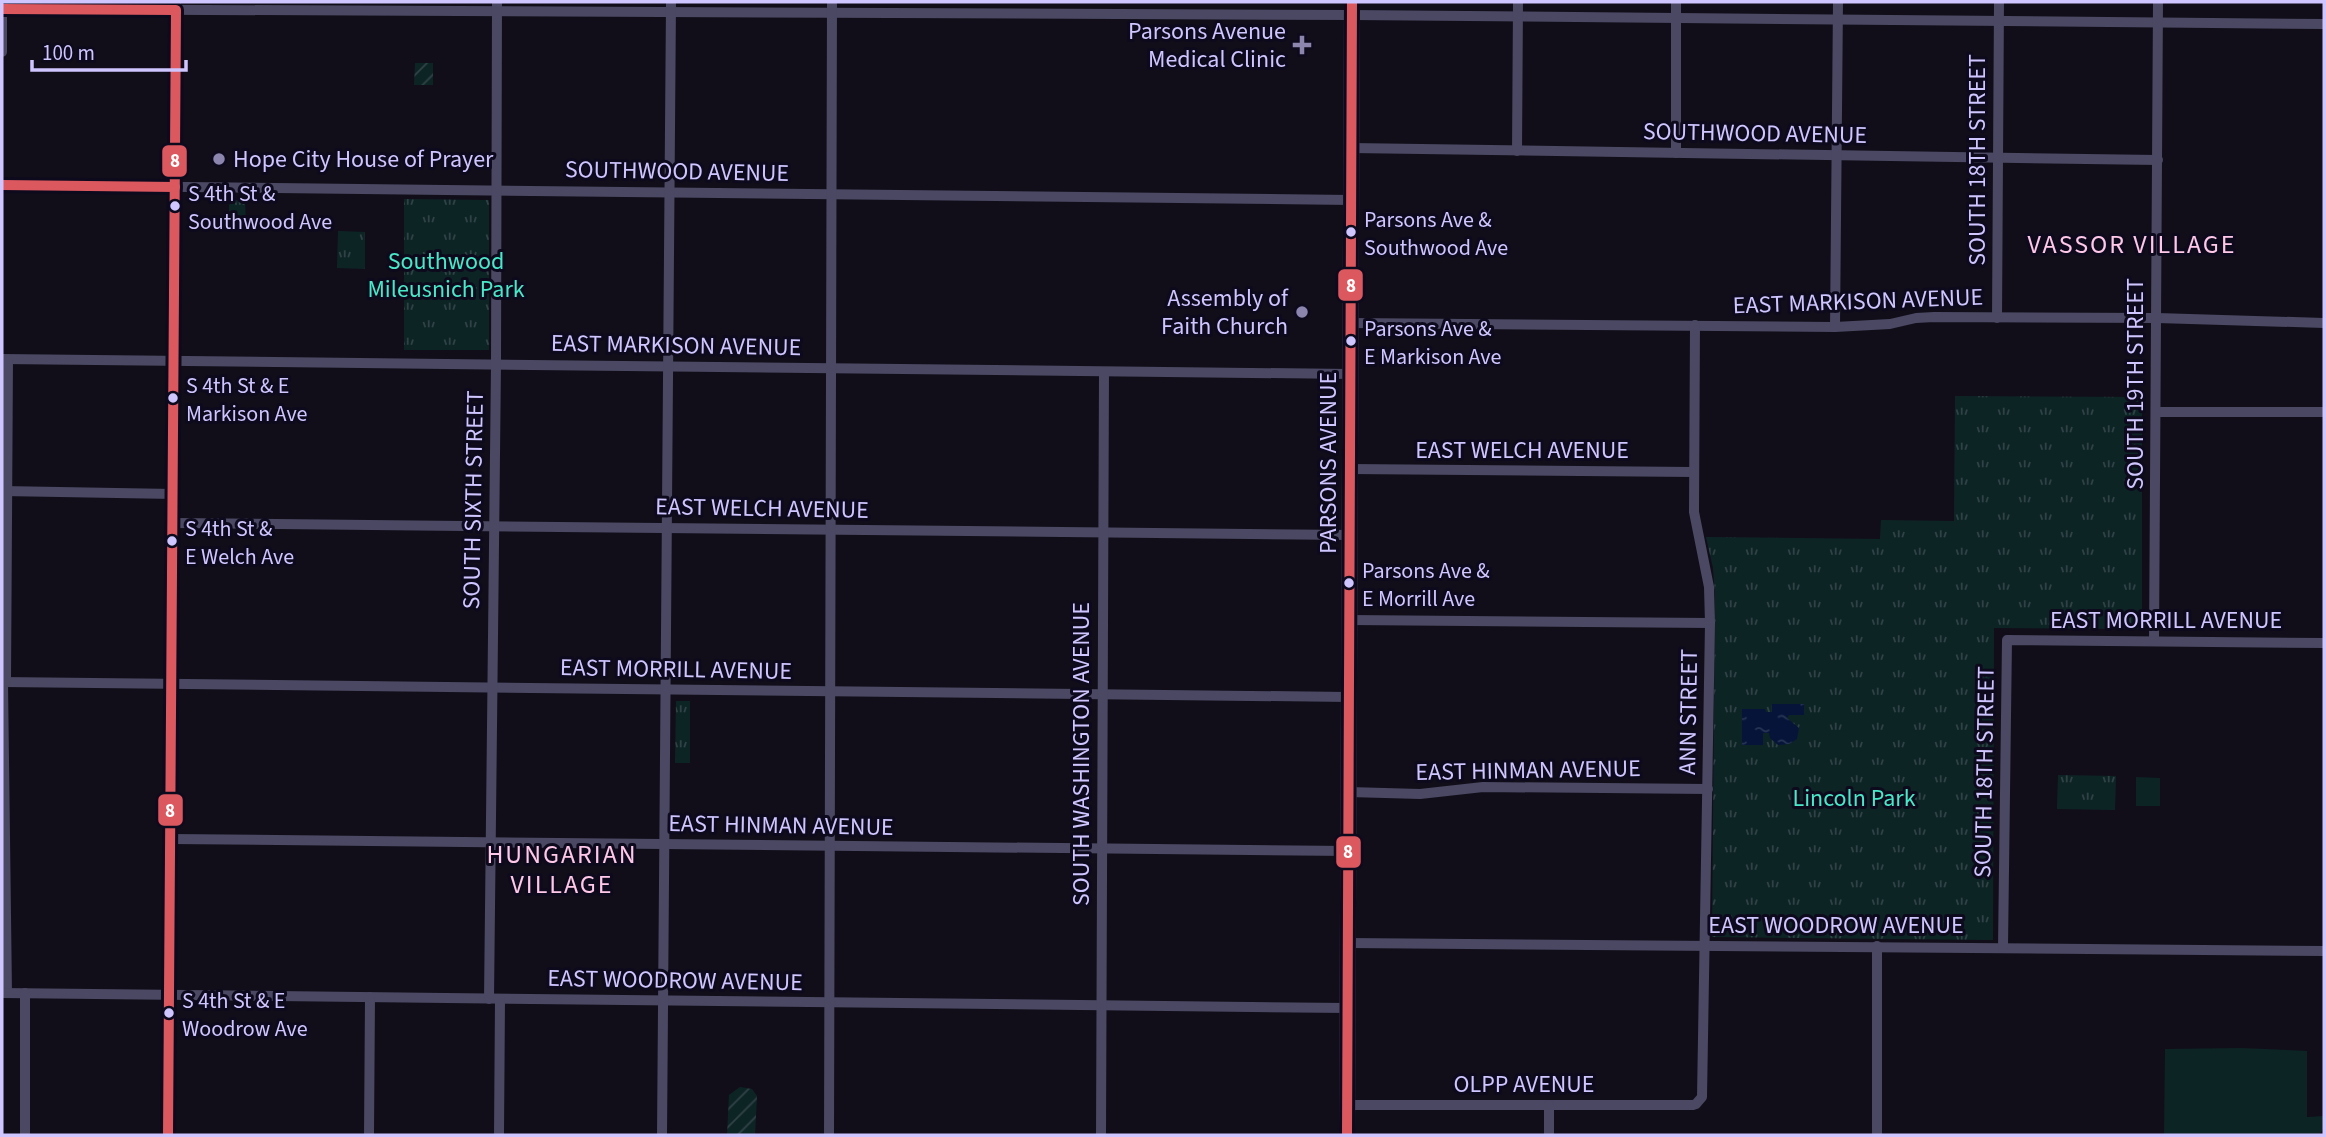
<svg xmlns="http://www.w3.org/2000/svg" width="2326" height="1137" font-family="'Source Sans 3',sans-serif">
<defs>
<pattern id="park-tufts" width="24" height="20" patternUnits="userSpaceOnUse" patternTransform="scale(1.75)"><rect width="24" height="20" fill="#0d2425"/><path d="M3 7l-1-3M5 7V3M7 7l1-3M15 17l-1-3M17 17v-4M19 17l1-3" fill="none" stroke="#2f4246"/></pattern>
<pattern id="garden-furrows" width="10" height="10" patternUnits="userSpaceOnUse" patternTransform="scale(1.75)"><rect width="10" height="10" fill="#0d2425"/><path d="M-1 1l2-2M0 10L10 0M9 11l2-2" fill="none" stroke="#2f4246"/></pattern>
<pattern id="water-ripples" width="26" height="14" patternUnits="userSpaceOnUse" patternTransform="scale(1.75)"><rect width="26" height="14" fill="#051438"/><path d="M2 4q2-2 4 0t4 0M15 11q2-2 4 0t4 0" fill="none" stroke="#283556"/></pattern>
</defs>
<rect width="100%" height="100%" fill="#110e19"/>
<g fill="#0d2425">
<polygon points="2136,777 2160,778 2160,806 2136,806"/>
<polygon points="2242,1048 2307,1051 2307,1117 2324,1116 2324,1128 2319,1135 2164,1135 2165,1049"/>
</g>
<g fill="url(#park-tufts)">
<polygon points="404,199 489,200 489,350 404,350"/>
<polygon points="234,200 245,200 246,227 233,228 233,215 229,215 229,205"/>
<polygon points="338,231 365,232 365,269 337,268"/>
<polygon points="1955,396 2142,397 2142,629 1994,628 1993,940 1712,937 1715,595 1713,568 1706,537 1880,539 1881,520 1954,521"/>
<polygon points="676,701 690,701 690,763 675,763"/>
<polygon points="2058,775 2116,776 2115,810 2057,809"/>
</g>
<g fill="url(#garden-furrows)">
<polygon points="415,63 433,63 433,85 414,85"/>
<polygon points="740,1087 752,1089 757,1096 755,1135 727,1135 729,1095"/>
</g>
<polygon fill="url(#water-ripples)" points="1772,704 1804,704 1804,715 1789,715 1787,718 1799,728 1797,739 1789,744 1778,745 1770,738 1769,733 1763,733 1763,745 1742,745 1742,709 1765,709 1766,712 1772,712"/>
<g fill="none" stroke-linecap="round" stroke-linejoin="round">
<g stroke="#4a4862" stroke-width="10">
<polyline points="2,9 1352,15 2324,24"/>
<polyline points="2,52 2,5"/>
<polyline points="1351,148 2158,160"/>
<polyline points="1517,151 1518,2"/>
<polyline points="1676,153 1676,2"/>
<polyline points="2,185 1351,200"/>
<polyline points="1997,318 1999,2"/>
<polyline points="1351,323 1835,327 1890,324 1916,318 1934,317 2157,318 2324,323"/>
<polyline points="1835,327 1838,2"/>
<polyline points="2,359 1350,374"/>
<polyline points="2157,412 2324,412"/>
<polyline points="1350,469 1693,472"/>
<polyline points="2,491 174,494"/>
<polyline points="174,523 1350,535"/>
<polyline points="1350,620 1710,623"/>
<polyline points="2154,641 2158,2"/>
<polyline points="2,682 1349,697"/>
<polyline points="3,682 7,992"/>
<polyline points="6,682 8,360"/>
<polyline points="1349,792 1420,794 1483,787 1708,789"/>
<polyline points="171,839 1348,851"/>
<polyline points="1348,943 2324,951"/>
<polyline points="1877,946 1877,1135"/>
<polyline points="2003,947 2007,640 2324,643"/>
<polyline points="2,993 1347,1008"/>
<polyline points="489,999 496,364 497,2"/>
<polyline points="1347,1105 1693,1105 1696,1104 1702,1097 1710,623 1709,587 1694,512 1695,325"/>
<polyline points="1549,1105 1549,1135"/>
<polyline points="25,1135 25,993"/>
<polyline points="168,1135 176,2"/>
<polyline points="369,1135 370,997"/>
<polyline points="499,1135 500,999"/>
<polyline points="662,1135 671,2"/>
<polyline points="829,1135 832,2"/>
<polyline points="1101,1135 1104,372"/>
</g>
<polyline stroke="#594a6c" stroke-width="16" points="1347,1135 1352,2"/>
<g stroke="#0e0a1d" stroke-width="16">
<g id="bus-1">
<polyline points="2,9 176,10 168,1135"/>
<polyline points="2,185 175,187"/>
<polyline points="1347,1135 1352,2"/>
</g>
</g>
<use href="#bus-1" stroke="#db585f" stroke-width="10"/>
</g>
<g fill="#8c85ae" stroke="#0e0a1d" stroke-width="2.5">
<path d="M1298.5 34.5h7v7h7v7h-7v7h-7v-7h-7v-7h7z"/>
<circle cx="219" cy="159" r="7"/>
<circle cx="1302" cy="312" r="7"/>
</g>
<g fill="#cfc5ff" stroke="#0e0a1d" stroke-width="2.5">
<circle cx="175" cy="206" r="6"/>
<circle cx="1351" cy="232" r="6"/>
<circle cx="1351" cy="341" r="6"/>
<circle cx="173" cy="398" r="6"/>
<circle cx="172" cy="541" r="6"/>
<circle cx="1349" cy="583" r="6"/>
<circle cx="169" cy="1013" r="6"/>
</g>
<g text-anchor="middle" stroke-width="6" stroke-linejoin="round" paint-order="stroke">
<g font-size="22" fill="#cfc5ff" stroke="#0e0a1d" text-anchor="start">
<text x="188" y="201">S 4th St &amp;<tspan x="188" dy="28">Southwood Ave</tspan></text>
<text x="1364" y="227">Parsons Ave &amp;<tspan x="1364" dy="28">Southwood Ave</tspan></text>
<text x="1364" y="336">Parsons Ave &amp;<tspan x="1364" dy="28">E Markison Ave</tspan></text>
<text x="186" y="393">S 4th St &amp; E<tspan x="186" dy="28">Markison Ave</tspan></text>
<text x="185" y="536">S 4th St &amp;<tspan x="185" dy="28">E Welch Ave</tspan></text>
<text x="1362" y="578">Parsons Ave &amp;<tspan x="1362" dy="28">E Morrill Ave</tspan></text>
<text x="182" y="1008">S 4th St &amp; E<tspan x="182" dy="28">Woodrow Ave</tspan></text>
</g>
<g font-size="24" fill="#cfc5ff" stroke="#0e0a1d" text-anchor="end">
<text x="1286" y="39">Parsons Avenue<tspan x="1286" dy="28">Medical Clinic</tspan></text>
<text x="233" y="167" text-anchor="start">Hope City House of Prayer</text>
<text x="1288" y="306">Assembly of<tspan x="1288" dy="28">Faith Church</tspan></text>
</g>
<g font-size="24" fill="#cfc5ff" stroke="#0e0a1d">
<text transform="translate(1755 133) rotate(1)" y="8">SOUTHWOOD AVENUE</text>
<text transform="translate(1977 160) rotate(-90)" y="8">SOUTH 18TH STREET</text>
<text transform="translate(677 171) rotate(1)" y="8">SOUTHWOOD AVENUE</text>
<text transform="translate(1858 301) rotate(-2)" y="8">EAST MARKISON AVENUE</text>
<text transform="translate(676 345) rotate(1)" y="8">EAST MARKISON AVENUE</text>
<text transform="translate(2135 384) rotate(-90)" y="8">SOUTH 19TH STREET</text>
<text x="1522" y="458">EAST WELCH AVENUE</text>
<text transform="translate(1328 463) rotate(-90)" y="8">PARSONS AVENUE</text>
<text transform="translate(473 500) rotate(-89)" y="8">SOUTH SIXTH STREET</text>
<text transform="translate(762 508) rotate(1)" y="8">EAST WELCH AVENUE</text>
<text x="2166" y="628">EAST MORRILL AVENUE</text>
<text transform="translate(676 669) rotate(1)" y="8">EAST MORRILL AVENUE</text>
<text transform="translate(1688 712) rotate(-89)" y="8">ANN STREET</text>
<text transform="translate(1081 754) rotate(-90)" y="8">SOUTH WASHINGTON AVENUE</text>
<text transform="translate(1528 770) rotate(-1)" y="8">EAST HINMAN AVENUE</text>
<text transform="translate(1984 772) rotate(-89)" y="8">SOUTH 18TH STREET</text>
<text transform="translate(781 825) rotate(1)" y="8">EAST HINMAN AVENUE</text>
<text x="1836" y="933">EAST WOODROW AVENUE</text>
<text transform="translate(675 980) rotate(1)" y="8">EAST WOODROW AVENUE</text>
<text x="1524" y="1092">OLPP AVENUE</text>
</g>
<g font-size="24" fill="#48e9c9" stroke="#0e0a1d">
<text x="446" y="269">Southwood<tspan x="446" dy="28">Mileusnich Park</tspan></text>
<text x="1854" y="806">Lincoln Park</text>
</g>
<g font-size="26" letter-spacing="2" fill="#ffc7e8" stroke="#0e0a1d">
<text x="2132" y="253">VASSOR VILLAGE</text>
<text x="562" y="863">HUNGARIAN<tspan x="562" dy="30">VILLAGE</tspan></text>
</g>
</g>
<g stroke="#0e0a1d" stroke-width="2.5">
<rect x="161" y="144" width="27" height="34" rx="7" fill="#db585f"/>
<rect x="1337" y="268" width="27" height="34" rx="7" fill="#db585f"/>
<rect x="157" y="793" width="27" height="34" rx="7" fill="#db585f"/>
<rect x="1335" y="835" width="27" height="34" rx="7" fill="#db585f"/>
</g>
<g font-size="19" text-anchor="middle" font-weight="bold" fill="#fff">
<text x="175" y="167">8</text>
<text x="1351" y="292">8</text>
<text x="170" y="817">8</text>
<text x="1348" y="858">8</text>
</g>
<rect width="2326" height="1137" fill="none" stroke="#cfc5ff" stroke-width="7"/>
<path d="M32 60v10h154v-10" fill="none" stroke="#cfc5ff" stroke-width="3.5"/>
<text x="42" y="60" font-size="21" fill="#cfc5ff" stroke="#0e0a1d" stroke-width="5" paint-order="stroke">100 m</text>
</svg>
